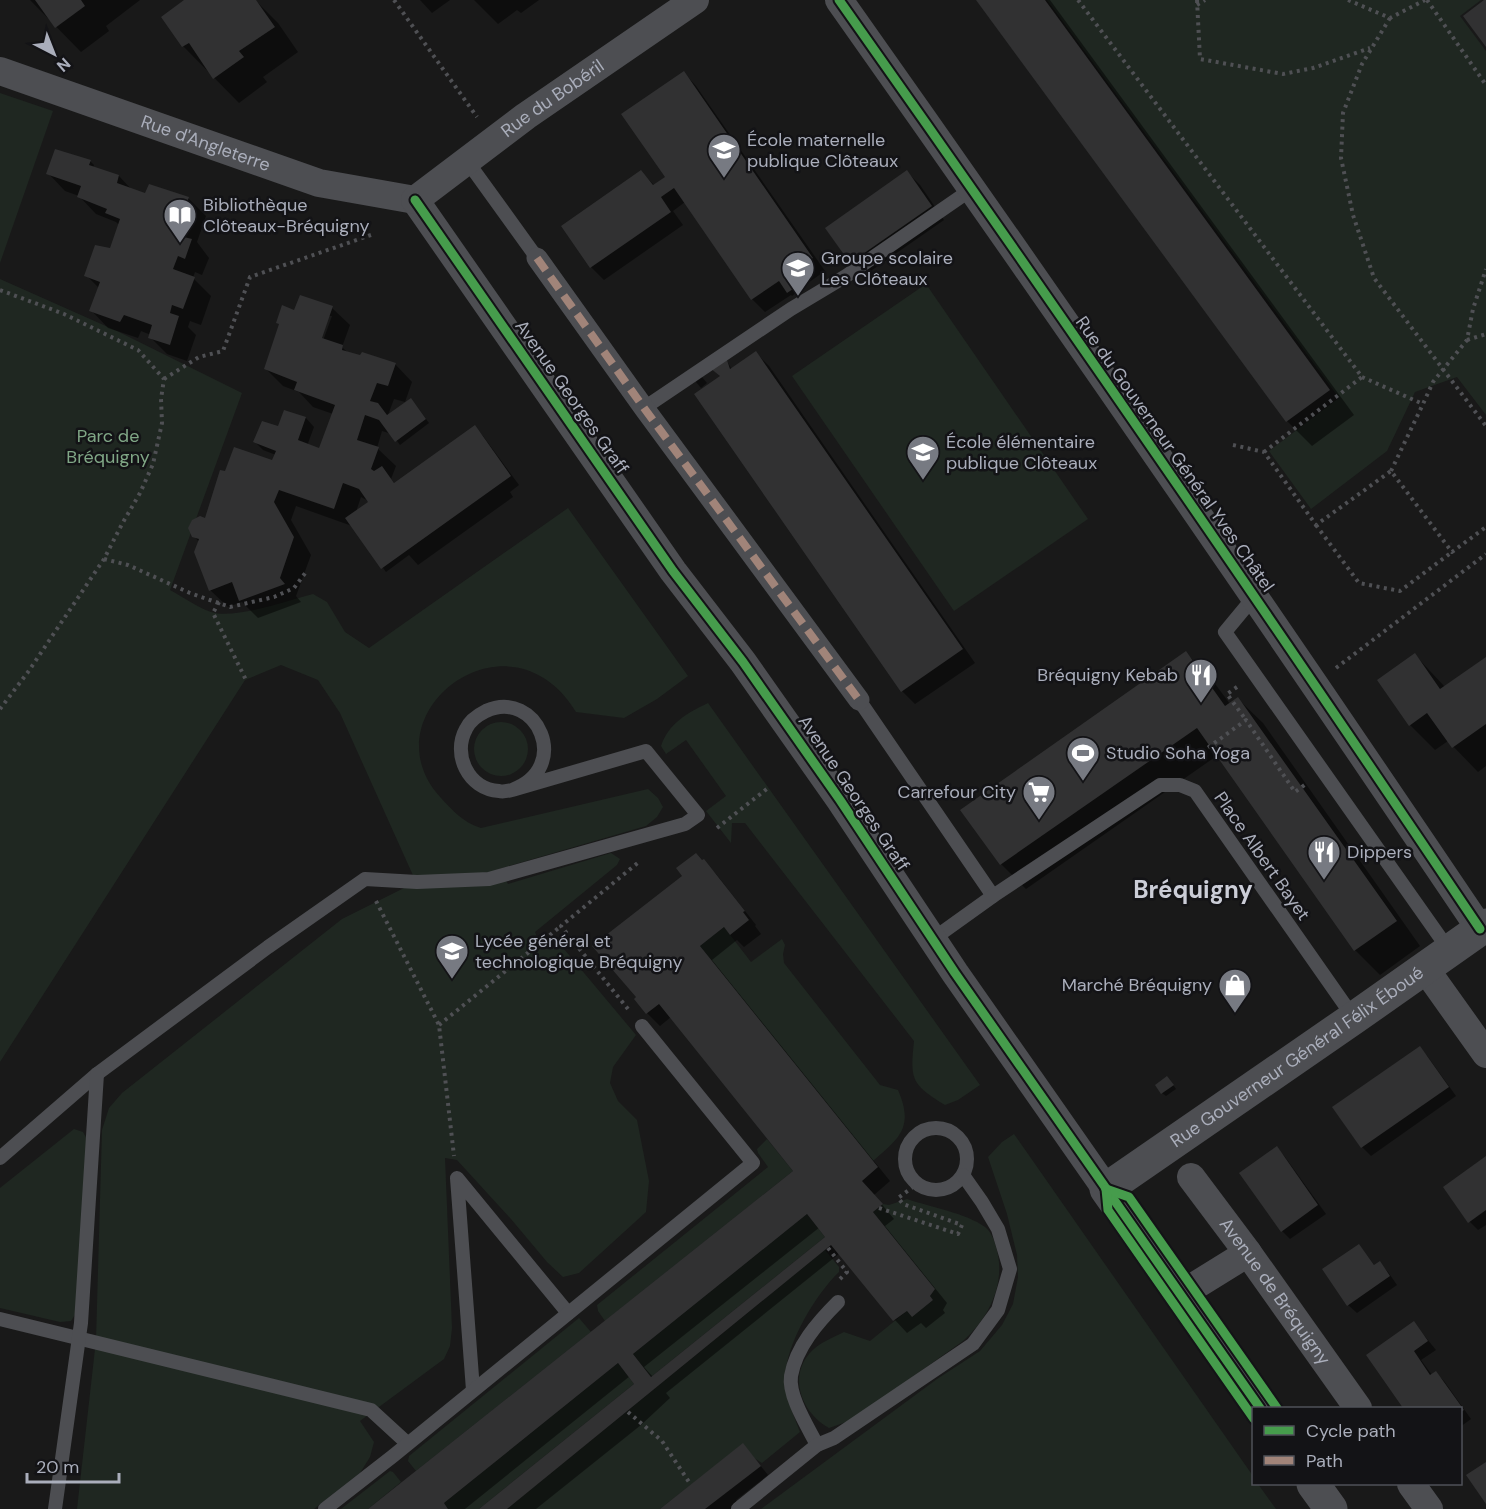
<svg xmlns="http://www.w3.org/2000/svg" width="1486" height="1509" font-family="'DM Sans',sans-serif">
<rect width="100%" height="100%" fill="#191919"/>
<g fill="#1f2721">
<polygon points="1047,0 1481,0 1460,16 1486,51 1486,415 1457,377 1415,392 1387,451 1311,509 1269,451 1339,398"/>
<polygon points="0,93 53,111 0,263"/>
<path d="M0,279l117,52 125,62 -72,197c13,7 27,17 41,22 23,8 78,-12 102,-18l14,8 18,30 24,16 199,-140 120,168 -31,23 -33,19 -48,-6c-67,-110 -212,3 -135,86 11,12 23,25 40,30l167,-39 10,9 5,9 -6,10 -11,9 -147,43 9,15 103,-31 9,6 -3,6 -82,67 2,5 22,6 77,92 -23,32 -3,16 8,18 19,19 12,61 -3,31 -67,61 -16,4 -16,-15 -36,-43 -54,-59 -12,-2 7,170 -2,18 -6,13 -84,62 14,21 -4,15 -10,16 -46,36h-237l19,-169 6,-210 7,-22 13,-15 220,-174 74,-37 -76,-169 -22,-33 -37,-15 -36,15 -245,382z"/>
<polygon points="926,284 1088,519 954,611 792,376"/>
<path d="M708,703l272,382 -22,15 -13,5c-34,-21 -35,-25 -31,-64l-169,-218h-13l-1,20 -25,-32 20,-15 -40,-56 -20,14 -5,-8c8,-23 26,-33 47,-43z"/>
<circle cx="501" cy="749" r="27"/>
<path d="M724,927l27,35 31,-23 3,6 -2,9 1,9 96,122 18,5c16,37 2,48 -25,71l-173,-215z"/>
<polygon points="74,1129 83,1132 87,1139 76,1313 71,1321 60,1322 0,1308 0,1188"/>
<polygon points="1014,1134 1253,1476 1254,1484 1258,1484 1276,1509 761,1509 937,1379 980,1351 1002,1325 1013,1304 1018,1277 1017,1255 1007,1214 988,1157 1002,1142"/>
<polygon points="767,1139 793,1171 605,1321 598,1311 597,1305 768,1167 758,1153 757,1149"/>
<path d="M907,1199c23,8 59,14 78,28 6,5 9,12 11,20 11,35 -7,71 -33,94l-111,79 -23,8c-26,-14 -41,-49 -20,-74 9,-11 23,-16 35,-22l26,9 37,-30 26,-11 -3,-4 4,-8 -61,-76 10,-8 6,1z"/>
<polygon points="807,1214 825,1237 651,1377 633,1354"/>
<path d="M825,1250l14,17v5c-24,23 -53,72 -54,106 0,18 9,38 15,54l-38,31 -8,-5 -11,-14 -83,65h-153z"/>
<polygon points="579,1318 591,1332 416,1471 408,1461 409,1456"/>
<polygon points="618,1363 634,1384 479,1509 448,1509 444,1503"/>
<polygon points="390,1471 393,1472 401,1482 368,1509 341,1509"/>
</g>
<g fill="#0007" fill-rule="evenodd">
<polygon points="30,0 140,0 106,26 109,31 81,52"/>
<polygon points="187,0 255,0 278,23 298,52 263,77 267,82 239,103 183,46"/>
<polygon points="420,0 450,0 432,13"/>
<polygon points="474,0 539,0 521,13 517,10 498,24"/>
<polygon points="977,0 1050,0 1354,415 1312,446 1287,421"/>
<polygon points="684,73 696,86 825,271 795,292 796,293 792,296 791,295 765,312 752,299 685,202 673,211 683,225 604,280 591,267 563,226 641,172 655,186 667,177"/>
<polygon points="90,161 94,165 93,168 119,176 132,190 146,194 188,198 206,216 197,242 209,258 202,275 195,272 193,278 211,296 201,325 190,321 188,327 196,335 187,361 167,354 150,337 151,335 141,331 138,338 108,328 91,310 99,288 86,275 111,250 120,226 116,222 96,214 79,196 65,191 48,173"/>
<polygon points="907,172 920,185 944,220 865,275 852,262 827,228"/>
<path d="M301,297l31,11 18,17 -8,22 7,7 46,10 17,18 -7,20 -11,-3 -6,16 27,-11 14,19 -29,22 -8,-11 -10,-3 -5,17 19,18 -5,13 4,5 80,-57 8,9 36,49 -9,7 3,5 -95,68 -9,-10 -23,17 -34,-46 -56,-20 -5,14 20,35 -15,41 5,6 -43,16 -16,-16 -14,5 -18,-17 -11,-48 -5,-6 12,-16 20,-47 47,-11 3,-7 -13,-5 -8,-8 24,-14 6,-17 21,7 8,9 -7,19 13,4 13,-36 -20,-7 -14,-15 -16,-6 -17,-17zM328,316h4l-11,30 -3,-1zM361,497l9,5 -14,10z"/>
<polygon points="756,353 769,366 975,663 915,704 902,691 722,376 726,359 732,370"/>
<polygon points="701,376 707,383 701,388 696,382"/>
<polygon points="1186,653 1210,677 1230,704 1238,699 1263,723 1420,946 1380,975 1355,950 1218,755 1026,889 1001,864 963,810"/>
<polygon points="1415,655 1445,687 1486,659 1486,766 1478,772 1448,741 1435,750 1410,725"/>
<path d="M703,861l13,13 40,51 -1,1 6,8 -17,13 -7,-7 -25,20 178,221 -16,14 20,24 -9,7 62,77 -4,7 2,3 -19,15 -5,-5 -14,10 -12,-13 -55,-67 -174,140 4,5 -29,27 -105,84h-55l156,-125 -7,-8 -165,133h-94l424,-338 -124,-154 -11,9 -13,-13zM820,1227l10,16 -177,134 -9,-10z"/>
<polygon points="1420,1048 1428,1057 1456,1096 1371,1156 1362,1147 1335,1107"/>
<polygon points="1171,1082 1176,1089 1166,1096 1162,1093"/>
<polygon points="1277,1148 1285,1157 1326,1214 1290,1239 1282,1231"/>
<polygon points="1486,1157 1486,1225 1478,1230 1470,1222 1445,1187"/>
<polygon points="1359,1245 1375,1266 1379,1263 1388,1272 1397,1285 1357,1313 1348,1305"/>
<polygon points="1414,1323 1436,1350 1421,1360 1432,1375 1436,1373 1444,1381 1471,1419 1460,1427 1460,1408 1405,1408 1368,1356"/>
<polygon points="751,1454 768,1475 736,1500 740,1505 734,1509 663,1509"/>
</g>
<g fill="#313132" fill-rule="evenodd">
<polygon points="35,0 81,0 85,6 55,28"/>
<polygon points="184,0 256,0 275,27 239,51 244,57 213,79 189,43 182,47 161,17"/>
<polygon points="976,0 1045,0 1330,390 1286,422"/>
<polygon points="1484,0 1486,0 1486,47 1463,16"/>
<polygon points="684,71 813,258 785,277 793,289 787,293 779,281 751,300 674,188 661,197 671,212 590,268 561,226 641,170 653,185 665,177 621,114"/>
<polygon points="55,149 91,160 89,165 119,175 117,183 145,193 149,184 189,197 179,227 187,230 184,237 192,239 185,259 178,256 173,269 195,277 183,309 172,305 170,313 179,316 170,345 148,338 152,325 124,315 120,322 89,311 100,282 84,276 95,245 110,248 120,219 105,213 107,209 77,197 81,186 46,174"/>
<polygon points="907,170 932,206 850,263 825,228"/>
<polygon points="300,295 333,306 322,338 343,345 342,350 360,355 362,352 396,363 388,386 377,383 370,401 378,403 387,415 411,398 426,419 395,442 379,420 365,415 357,440 379,447 371,469 374,471 382,466 394,483 475,425 511,476 381,569 345,518 368,502 359,489 343,483 334,509 279,490 274,502 294,537 280,578 285,584 239,601 232,582 209,591 194,552 199,539 192,537 188,528 192,520 200,516 205,518 220,470 225,471 234,447 272,460 276,451 253,442 262,421 278,426 284,410 306,417 298,440 319,448 335,405 294,390 297,382 264,369 279,324 276,323 282,305 294,310"/>
<polygon points="756,351 963,649 901,692 694,394 720,376 710,368 726,357 730,369"/>
<polygon points="1186,651 1225,706 1238,697 1397,921 1354,951 1197,728 1000,865 960,810"/>
<polygon points="1415,653 1440,689 1486,657 1486,724 1452,748 1427,713 1409,726 1377,680"/>
<path d="M696,853l6,7 2,-1 41,52 -2,1 6,8 -19,15 -6,-8 -24,19 178,221 -16,14 21,23 -10,8 62,77 -5,7 3,4 -21,17 -5,-6 -14,10 -62,-76 -324,264h-28l155,-125 -16,-21 -174,140 4,6h-80l425,-338 -134,-167 -13,10 -12,-15 2,-2 -44,-51 90,-70 -6,-8zM807,1214l18,23 -174,140 -18,-23z"/>
<polygon points="1420,1046 1449,1087 1361,1148 1332,1107"/>
<polygon points="1167,1076 1174,1085 1161,1094 1155,1085"/>
<polygon points="1277,1146 1318,1205 1281,1232 1239,1173"/>
<polygon points="1486,1156 1486,1210 1468,1223 1443,1187"/>
<polygon points="1359,1244 1374,1265 1380,1261 1390,1276 1347,1306 1322,1269"/>
<polygon points="1414,1321 1428,1341 1414,1351 1430,1375 1436,1371 1464,1410 1461,1412 1461,1408 1403,1408 1366,1355"/>
<polygon points="743,1443 761,1466 705,1509 660,1509"/>
<polygon points="1486,1462 1486,1504 1466,1475"/>
</g>
<g fill="none" stroke-linecap="round" stroke-linejoin="round">
<g stroke="#4f5054" stroke-width="4" stroke-dasharray="3 4.5" stroke-linecap="butt">
<polyline points="394,0 477,117"/>
<polyline points="1078,0 1362,377 1264,452"/>
<polyline points="1197,0 1200,59 1283,74 1313,68 1370,48"/>
<polyline points="1348,0 1390,18 1425,0"/>
<polyline points="1427,0 1486,85"/>
<polyline points="1197,5 1205,0"/>
<polyline points="1390,18 1362,64 1343,113 1341,158 1353,215 1374,278 1486,426"/>
<polyline points="0,290 64,314 138,350 164,379 161,399 162,423 153,464 140,493 122,524 104,559 28,672 0,709"/>
<polyline points="1467,340 1486,334"/>
<polyline points="1362,377 1423,404 1433,382 1467,340 1473,309 1486,269"/>
<polyline points="164,379 199,357 223,351 250,277 371,235"/>
<polyline points="1233,445 1264,452 1316,525 1391,471 1452,552 1486,527"/>
<polyline points="1391,471 1423,404"/>
<polyline points="1316,525 1359,583 1400,591 1452,552"/>
<polyline points="104,559 128,565 190,593 230,607 274,597 294,588 306,572"/>
<polyline points="219,602 213,613 246,680"/>
<polyline points="1336,668 1486,554"/>
<polyline points="1237,687 1227,694 1246,720"/>
<polyline points="1202,752 1246,720 1295,792 1306,784"/>
<polyline points="717,828 768,788"/>
<polyline points="376,901 439,1025 454,1156"/>
<polyline points="628,1009 561,926 640,861"/>
<polyline points="439,1025 561,926"/>
<polyline points="879,1208 958,1234 962,1225 903,1204 898,1198 917,1184"/>
<polyline points="828,1248 847,1272 838,1281"/>
<polyline points="628,1412 662,1441 691,1485"/>
</g>
<g stroke="#4d4e52" stroke-width="14">
<polyline points="467,161 537,258"/>
<polyline points="644,408 791,309 846,276 972,189"/>
<polyline points="1254,597 1225,632 1449,950"/>
<polyline points="859,700 993,896"/>
<polyline points="933,939 993,896 1160,785 1180,785 1195,791 1354,1018"/>
<circle cx="936" cy="1159" r="31"/>
<path d="M0,1158l97,-84 171,-127 97,-68 52,3 72,-3 196,-55 13,-9 -52,-64 -134,39c-4,1 -9,2 -13,1 -31,-2 -47,-37 -33,-62 4,-9 12,-14 20,-18 51,-23 87,57 26,79"/>
<polyline points="0,1319 371,1410 407,1443"/>
<polyline points="473,1390 457,1178 568,1313"/>
<path d="M817,1445c-9,-18 -29,-49 -26,-69 5,-29 27,-54 47,-74"/>
<polyline points="55,1509 81,1323 97,1074"/>
<polyline points="325,1509 393,1456 753,1163 642,1026"/>
<polyline points="738,1509 817,1445 834,1438 973,1344 998,1310 1010,1269 998,1229 982,1202 963,1175"/>
</g>
<polyline stroke="#4d4e52" stroke-width="21" points="537,258 644,408 859,700"/>
<g stroke="#4d4e52" stroke-width="28">
<path d="M839,0c217,307 431,617 641,929"/>
<path id="s1" d="M0,71l319,112 96,17"/>
<polyline points="415,200 673,571 743,662 840,800 955,973 1106,1189"/>
<path id="s2" d="M415,200l111,-84 169,-116"/>
<polyline points="1424,967 1486,1054"/>
<path id="s3" d="M1191,1177l57,76 110,155"/>
<polyline points="1180,1295 1248,1253"/>
<polyline points="1411,1484 1429,1509"/>
</g>
<g stroke="#4d4e52" stroke-width="33">
<path id="s4" d="M1260,1408l-154,-219 248,-171 132,-93"/>
<polyline points="1313,1484 1331,1509"/>
</g>
<polyline stroke="#a18479" stroke-width="8" stroke-dasharray="15 8" stroke-linecap="butt" points="537,258 644,408 859,700"/>
<g stroke="#131316" stroke-width="13">
<g id="cycleway">
<path d="M839,0c217,307 431,617 641,929"/>
<polyline points="415,200 673,571 743,662 840,800 955,973 1260,1408"/>
<polyline points="1106,1189 1129,1197 1277,1408"/>
<polyline points="1106,1189 1108,1210 1254,1419"/>
</g>
</g>
<use href="#cycleway" stroke="#469c4c" stroke-width="9"/>
</g>
<defs>
<g id="school-pin" transform="scale(1.725)"><path d="M0 17L-7.5 6A9.5 9.5 0 1 1 7.5 6Z" fill="#777a82" stroke="#131316"/><path d="M0-5L7-2L0 1L-7-2ZM-4 1L0 2.5L4 1V4Q0 6-4 4Z" fill="#fff"/></g>
<g id="library-pin" transform="scale(1.725)"><path d="M0 17L-7.5 6A9.5 9.5 0 1 1 7.5 6Z" fill="#777a82" stroke="#131316"/><path d="M-6-4Q-3-5.5-.7-3.5V5Q-3 3-6 4ZM6-4Q3-5.5 .7-3.5V5Q3 3 6 4Z" fill="#fff"/></g>
<g id="restaurant-pin" transform="scale(1.725)"><path d="M0 17L-7.5 6A9.5 9.5 0 1 1 7.5 6Z" fill="#777a82" stroke="#131316"/><path d="M-5-6h1v4h1v-4h1v4h1v-4h1v5L-1.5 .5V6h-2V.5L-5-1ZM5-6V6H3V1.5H1.5Q1.5-4 5-6Z" fill="#fff"/></g>
<g id="stadium-pin" transform="scale(1.725)"><path d="M0 17L-7.5 6A9.5 9.5 0 1 1 7.5 6Z" fill="#777a82" stroke="#131316"/><path d="M0-5a6.5 5 0 1 0 0 10a6.5 5 0 1 0 0-10ZM-3.5-1.8h7v3.6h-7Z" fill="#fff"/></g>
<g id="supermarket-pin" transform="scale(1.725)"><path d="M0 17L-7.5 6A9.5 9.5 0 1 1 7.5 6Z" fill="#777a82" stroke="#131316"/><path d="M-6-5.5h2.5l.6 2H6L4.5 2H-2.5L-4.4-4H-6ZM-1.5 3.2a1.3 1.3 0 1 0 .1 0ZM3 3.2a1.3 1.3 0 1 0 .1 0Z" fill="#fff"/></g>
<g id="shop-pin" transform="scale(1.725)"><path d="M0 17L-7.5 6A9.5 9.5 0 1 1 7.5 6Z" fill="#777a82" stroke="#131316"/><path d="M-5-2.5h2.3a2.7 3.5 0 0 1 5.4 0H5L5.5 6h-11ZM-1.5-2.5h3a1.5 2.3 0 0 0-3 0Z" fill="#fff"/></g>
</defs>
<g fill-rule="evenodd">
<use href="#school-pin" x="724" y="150"/>
<use href="#library-pin" x="180" y="215"/>
<use href="#school-pin" x="798" y="268"/>
<use href="#school-pin" x="923" y="452"/>
<use href="#restaurant-pin" x="1201" y="675"/>
<use href="#stadium-pin" x="1083" y="753"/>
<use href="#supermarket-pin" x="1039" y="792"/>
<use href="#restaurant-pin" x="1324" y="852"/>
<use href="#school-pin" x="452" y="951"/>
<use href="#shop-pin" x="1235" y="985"/>
</g>
<g text-anchor="middle" stroke-width="5" stroke-linejoin="round" paint-order="stroke">
<g font-size="18" fill="#aaaebb" stroke="#131316">
<text dy="6" stroke="none"><textPath href="#s2" startOffset="171">Rue du Bobéril</textPath></text>
<text dy="6" stroke="none"><textPath href="#s1" startOffset="218">Rue d'Angleterre</textPath></text>
<text transform="translate(572 397) rotate(55)" y="6">Avenue Georges Graff</text>
<text transform="translate(1175 454) rotate(55)" y="6">Rue du Gouverneur Général Yves Châtel</text>
<text transform="translate(854 793) rotate(56)" y="6">Avenue Georges Graff</text>
<text transform="translate(1262 856) rotate(55)" y="6">Place Albert Bayet</text>
<text dy="6" stroke="none"><textPath href="#s4" startOffset="500">Rue Gouverneur Général Félix Éboué</textPath></text>
<text dy="6" stroke="none"><textPath href="#s3" startOffset="142">Avenue de Bréquigny</textPath></text>
</g>
<g font-size="18" fill="#aaaebb" stroke="#131316" text-anchor="start">
<text x="747" y="146">École maternelle<tspan x="747" dy="21">publique Clôteaux</tspan></text>
<text x="203" y="211">Bibliothèque<tspan x="203" dy="21">Clôteaux-Bréquigny</tspan></text>
<text x="821" y="264">Groupe scolaire<tspan x="821" dy="21">Les Clôteaux</tspan></text>
<text x="946" y="448">École élémentaire<tspan x="946" dy="21">publique Clôteaux</tspan></text>
<text x="1178" y="681" text-anchor="end">Bréquigny Kebab</text>
<text x="1106" y="759">Studio Soha Yoga</text>
<text x="1016" y="798" text-anchor="end">Carrefour City</text>
<text x="1347" y="858">Dippers</text>
<text x="475" y="947">Lycée général et<tspan x="475" dy="21">technologique Bréquigny</tspan></text>
<text x="1212" y="991" text-anchor="end">Marché Bréquigny</text>
</g>
<g font-size="18" fill="#80a786" stroke="#131316">
<text x="108" y="442">Parc de<tspan x="108" dy="21">Bréquigny</tspan></text>
</g>
<g font-size="24" font-weight="bold" fill="#cbcdd7" stroke="#131316">
<text x="1193" y="898">Bréquigny</text>
</g>
</g>
<rect x="1252" y="1407" width="210" height="78" fill="#131316" stroke="#4f5158" stroke-width="1.5"/>
<rect x="1264" y="1426" width="30" height="9" fill="#469c4c" stroke="#4f5158" stroke-width="1.5"/>
<text x="1306" y="1437" font-size="18" fill="#aaaebb">Cycle path</text>
<rect x="1264" y="1456" width="30" height="9" fill="#a18479" stroke="#4f5158" stroke-width="1.5"/>
<text x="1306" y="1467" font-size="18" fill="#aaaebb">Path</text>
<g transform="translate(54 54) rotate(138)" stroke="#131316" stroke-width="4.5" paint-order="stroke">
<path d="M0-4.5L10 22L0 15L-10 22Z" fill="#aaaebb"/>
<text y="-9" font-size="16" font-weight="bold" text-anchor="middle" fill="#aaaebb">N</text>
</g>
<path d="M27 1473v9h92v-9" fill="none" stroke="#aaaebb" stroke-width="3"/>
<text x="36" y="1473" font-size="18" fill="#aaaebb" stroke="#131316" stroke-width="4.5" paint-order="stroke">20 m</text>
</svg>
